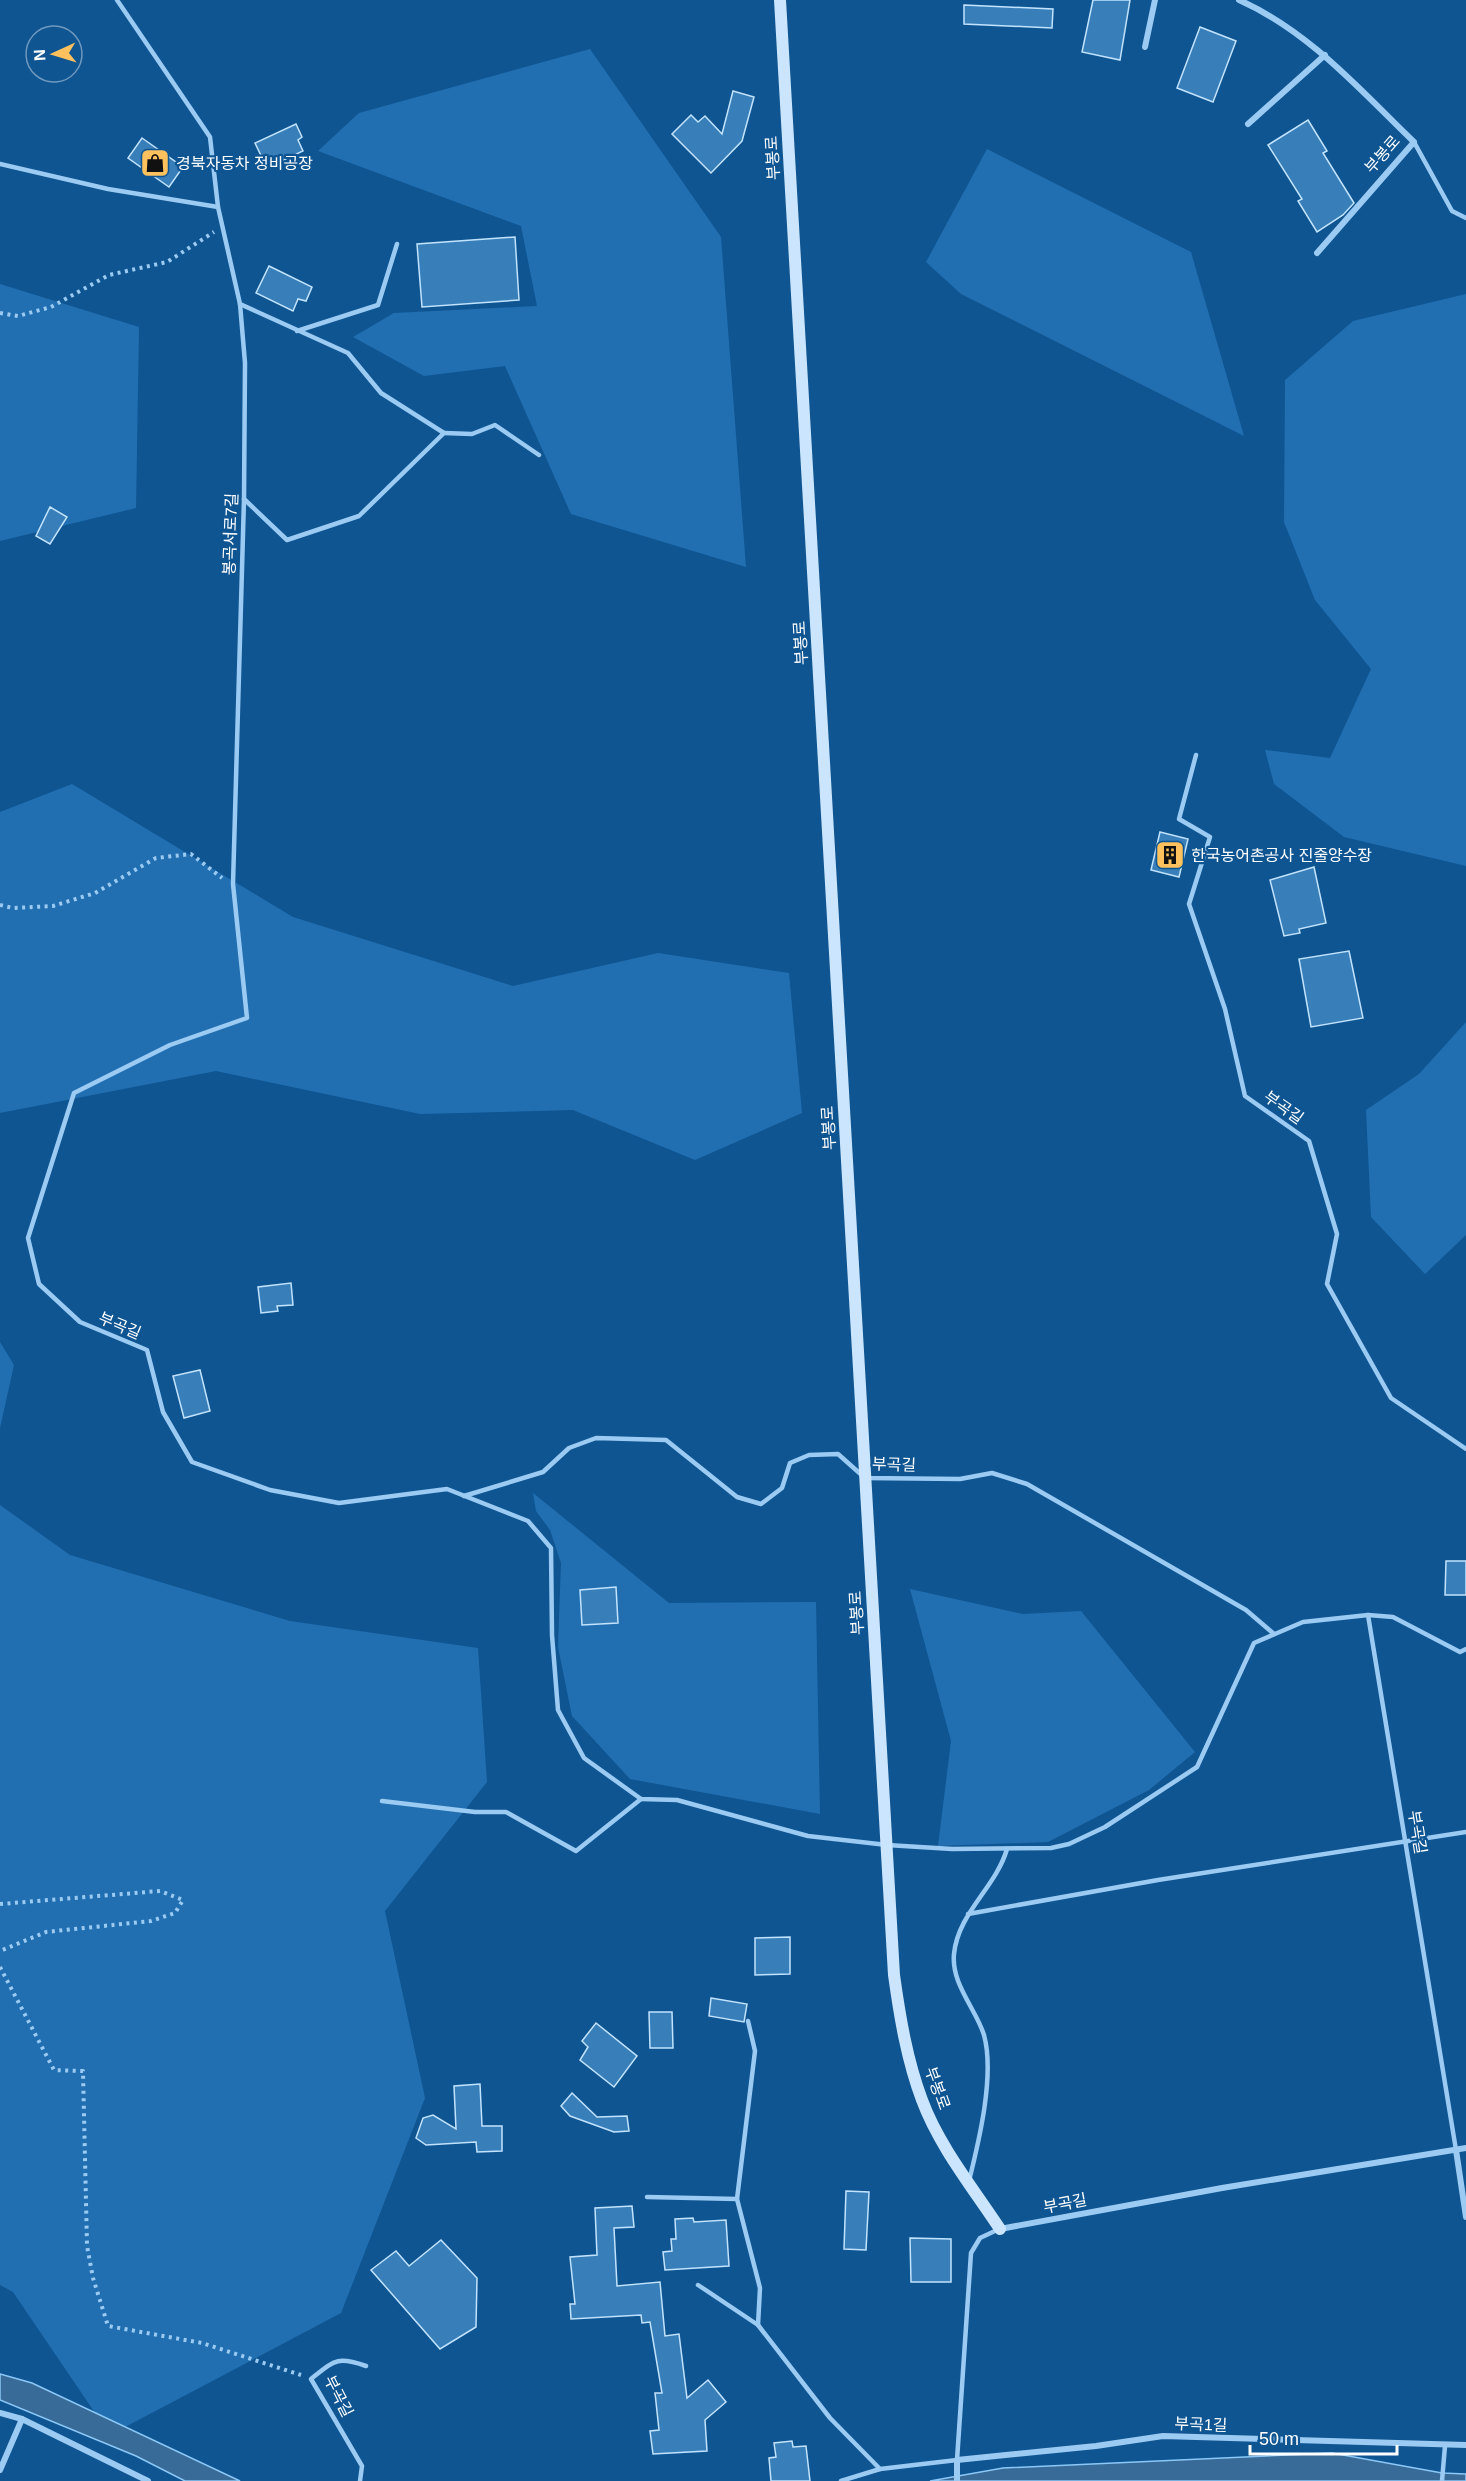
<svg xmlns="http://www.w3.org/2000/svg" width="1466" height="2481" font-family="Arial,'Noto Sans KR',sans-serif">
<rect width="100%" height="100%" fill="#0f5592"/>
<g fill="#216fb1">
<polygon points="590,49 721,237 746,567 571,514 505,366 424,376 353,337 394,313 537,306 521,226 318,151 359,113"/>
<polygon points="987,149 1191,252 1244,436 961,294 926,262"/>
<polygon points="0,284 139,327 136,508 0,541"/>
<polygon points="1466,294 1466,866 1344,837 1274,784 1265,750 1330,758 1371,669 1315,600 1284,522 1285,380 1353,321"/>
<polygon points="72,784 293,917 513,986 658,953 789,973 802,1113 695,1160 573,1110 420,1114 216,1071 0,1113 0,812"/>
<polygon points="1466,1022 1466,1235 1425,1274 1371,1217 1366,1110 1419,1074"/>
<polygon points="0,1342 14,1365 0,1428"/>
<polygon points="533,1493 669,1603 816,1602 820,1814 630,1779 572,1716 558,1647 561,1563 550,1530 536,1511"/>
<polygon points="0,1505 70,1555 290,1621 478,1648 487,1782 385,1911 425,2098 341,2313 110,2435 13,2292 0,2285"/>
<polygon points="910,1589 1023,1614 1081,1611 1195,1752 1149,1790 1048,1842 938,1846 951,1741"/>
</g>
<g fill="#386b97" stroke="#8cc8f7" stroke-width="1.5">
<polygon points="0,2374 32,2383 240,2481 185,2481 136,2456 0,2400"/>
<polygon points="1332,2453 1442,2473 1466,2474 1466,2481 930,2481 1003,2468"/>
</g>
<g fill="#387fba" stroke="#c2e3fe" stroke-width="1.5">
<polygon points="1093,0 1130,0 1120,60 1082,52"/>
<polygon points="964,5 1053,9 1052,28 964,24"/>
<polygon points="1200,27 1236,41 1213,102 1177,88"/>
<polygon points="733,91 754,97 742,141 711,173 672,134 691,115 698,122 705,116 722,134"/>
<polygon points="1308,120 1327,151 1323,153 1354,203 1343,215 1317,232 1298,201 1302,199 1268,145"/>
<polygon points="296,124 302,137 298,140 303,151 267,168 255,143"/>
<polygon points="142,138 183,167 169,187 128,158"/>
<polygon points="515,237 519,300 422,307 417,244"/>
<polygon points="269,266 312,287 306,301 298,299 293,311 256,293"/>
<polygon points="50,507 67,517 50,544 36,536"/>
<polygon points="1160,832 1188,839 1179,877 1151,870"/>
<polygon points="1314,867 1326,923 1299,929 1300,933 1284,936 1270,880"/>
<polygon points="1349,951 1363,1018 1311,1027 1299,959"/>
<polygon points="291,1283 293,1305 277,1306 278,1311 261,1313 258,1287"/>
<polygon points="200,1370 210,1411 184,1418 173,1376"/>
<polygon points="1446,1561 1466,1561 1466,1595 1445,1595"/>
<polygon points="616,1587 618,1623 582,1625 580,1590"/>
<polygon points="790,1937 790,1974 755,1975 755,1938"/>
<polygon points="711,1998 747,2004 744,2022 709,2016"/>
<polygon points="649,2012 672,2012 673,2048 650,2048"/>
<polygon points="596,2023 637,2056 614,2087 580,2060 588,2047 582,2041"/>
<polygon points="480,2084 482,2126 502,2126 502,2151 477,2152 476,2142 426,2145 416,2138 423,2118 433,2115 456,2129 454,2086"/>
<polygon points="572,2093 597,2117 627,2116 629,2131 614,2132 570,2116 561,2106"/>
<polygon points="846,2191 869,2192 866,2250 844,2249"/>
<polygon points="632,2206 634,2227 614,2228 617,2286 660,2282 665,2336 679,2334 687,2398 708,2380 726,2402 705,2420 707,2451 653,2454 650,2431 659,2430 655,2393 662,2393 650,2322 642,2323 641,2315 571,2319 570,2304 575,2304 570,2257 597,2255 595,2208"/>
<polygon points="693,2218 694,2222 726,2220 729,2266 665,2270 663,2252 672,2251 671,2239 676,2239 675,2219"/>
<polygon points="910,2238 951,2239 951,2282 911,2282"/>
<polygon points="441,2240 477,2278 476,2327 440,2349 371,2270 396,2251 409,2266"/>
<polygon points="792,2441 793,2447 806,2446 810,2481 771,2481 769,2458 776,2457 774,2443"/>
</g>
<g fill="none" stroke-linecap="round" stroke-linejoin="round">
<g stroke="#9bcbf3" stroke-width="4" stroke-dasharray="3 4.5" stroke-linecap="butt">
<polyline points="0,313 18,316 51,307 109,275 167,262 214,232"/>
<polyline points="0,905 13,908 53,906 95,893 156,858 191,854 222,878"/>
<polyline points="0,1904 160,1891 183,1900 175,1913 151,1921 46,1932 0,1951"/>
<polyline points="0,1967 54,2070 83,2071 87,2246 93,2278 108,2326 202,2343 301,2375"/>
</g>
<g stroke="#9bcbf3" stroke-width="4.5">
<polyline points="117,0 210,137 218,207 240,304 245,363 244,499 233,884 247,1018 170,1045 74,1093 28,1238 39,1284 80,1322 147,1350 163,1412 192,1462 270,1490 339,1503 447,1489 528,1521 551,1548 552,1635 558,1710 584,1758 641,1799 677,1800 808,1836 887,1845 952,1849 1051,1848 1069,1844 1105,1827 1197,1767 1254,1643 1303,1622 1368,1615 1456,2150"/>
<polyline points="1414,142 1452,211 1466,218"/>
<polyline points="0,164 108,189 218,207"/>
<polyline points="240,304 348,353 381,393 444,433 359,516 287,540 244,499"/>
<polyline points="297,331 378,305 397,244"/>
<polyline points="444,433 472,434 495,425 539,455"/>
<polyline points="1196,755 1179,819 1210,837 1189,904 1225,1009 1245,1096 1309,1141 1337,1234 1327,1284 1391,1398 1466,1449"/>
<polyline points="464,1496 543,1472 569,1448 596,1438 666,1440 737,1497 761,1504 782,1488 790,1463 809,1455 838,1454 865,1478 960,1479 992,1473 1027,1484 1246,1610 1274,1634"/>
<polyline points="1368,1615 1393,1617 1460,1652 1466,1649"/>
<polyline points="382,1801 475,1812 506,1812 576,1851 641,1799"/>
<polyline points="968,1914 1158,1880 1466,1832"/>
<polyline points="748,2021 755,2051 737,2199 760,2288 758,2325"/>
<path d="M969,2181c10,-40 26,-106 15,-146 -8,-26 -33,-51 -30,-81 4,-41 42,-67 53,-105"/>
<polyline points="647,2197 737,2199"/>
<polyline points="698,2285 758,2325 830,2418 880,2469"/>
<path d="M360,2481l2,-15 -51,-87c24,-19 26,-23 55,-13"/>
<polyline points="841,2481 880,2469 957,2460 971,2253 980,2238 997,2230"/>
<polyline points="1442,2481 1445,2446"/>
</g>
<g stroke="#9bcbf3" stroke-width="6">
<path d="M1239,0c70,31 121,90 175,142l-97,111"/>
<polyline points="1145,47 1155,0"/>
<polyline points="1248,124 1325,55"/>
<polyline points="1456,2150 1466,2217"/>
<polyline points="1000,2229 1222,2188 1466,2148"/>
<polyline points="0,2413 22,2419 148,2481"/>
<polyline points="0,2470 22,2419"/>
<polyline points="957,2481 957,2460 1096,2446 1163,2436 1466,2445"/>
</g>
<path stroke="#cae5fd" stroke-width="12" d="M780,0l114,1975c6,43 13,85 28,125 17,46 51,88 78,129"/>
</g>
<defs>
<g id="shop-square" transform="scale(1.5)"><rect x="-9" y="-9" width="18" height="18" rx="4" fill="#ffc15d" stroke="#0f5592"/><path d="M-5-2.5h2.3a2.7 3.5 0 0 1 5.4 0H5L5.5 6h-11ZM-1.5-2.5h3a1.5 2.3 0 0 0-3 0Z" fill="#111"/></g>
<g id="building-square" transform="scale(1.5)"><rect x="-9" y="-9" width="18" height="18" rx="4" fill="#ffc15d" stroke="#0f5592"/><path d="M-4-6H4V6H1V3H-1V6H-4ZM-2.5-4.3h1.7v1.8h-1.7ZM.8-4.3h1.7v1.8H.8ZM-2.5-1h1.7V.8h-1.7ZM.8-1h1.7V.8H.8Z" fill="#111"/></g>
</defs>
<g fill-rule="evenodd">
<use href="#shop-square" x="155" y="163"/>
<use href="#building-square" x="1170" y="855"/>
</g>
<g text-anchor="middle" stroke-width="4.5" stroke-linejoin="round" paint-order="stroke">
<g font-size="16" fill="#fff" stroke="#0f5592">
<text transform="translate(1382 154) rotate(-49)" y="6">부봉로</text>
<text transform="translate(772 158) rotate(-93)" y="6">부봉로</text>
<text transform="translate(230 534) rotate(-88)" y="6">봉곡서로7길</text>
<text transform="translate(800 643) rotate(-93)" y="6">부봉로</text>
<text transform="translate(1284 1107) rotate(35)" y="6">부곡길</text>
<text transform="translate(828 1128) rotate(-93)" y="6">부봉로</text>
<text transform="translate(120 1325) rotate(23)" y="6">부곡길</text>
<text transform="translate(894 1464) rotate(2)" y="6">부곡길</text>
<text transform="translate(856 1613) rotate(-93)" y="6">부봉로</text>
<text transform="translate(1418 1832) rotate(81)" y="6">부곡길</text>
<text transform="translate(938 2088) rotate(70)" y="6">부봉로</text>
<text transform="translate(1065 2203) rotate(-11)" y="6">부곡길</text>
<text transform="translate(339 2396) rotate(63)" y="6">부곡길</text>
<text transform="translate(1201 2424) rotate(2)" y="6">부곡1길</text>
</g>
<g font-size="16" fill="#fff" stroke="#0f5592" text-anchor="start">
<text x="176" y="169">경북자동차 정비공장</text>
<text x="1191" y="861">한국농어촌공사 진줄양수장</text>
</g>
</g>
<g transform="translate(54 54) rotate(266)"><circle r="28" fill="#0f5592" stroke="#6f99be" stroke-width="1.5"/>
<path d="M0-4.5L10 22L0 15L-10 22Z" fill="#ffc15d"/>
<text y="-9" font-size="16" font-weight="bold" text-anchor="middle" fill="#ffffff">N</text>
</g>
<path d="M1250 2445v9h147v-9" fill="none" stroke="#ffffff" stroke-width="3"/>
<text x="1259" y="2445" font-size="18" fill="#ffffff" stroke="#0f5592" stroke-width="4.5" paint-order="stroke">50 m</text>
</svg>
